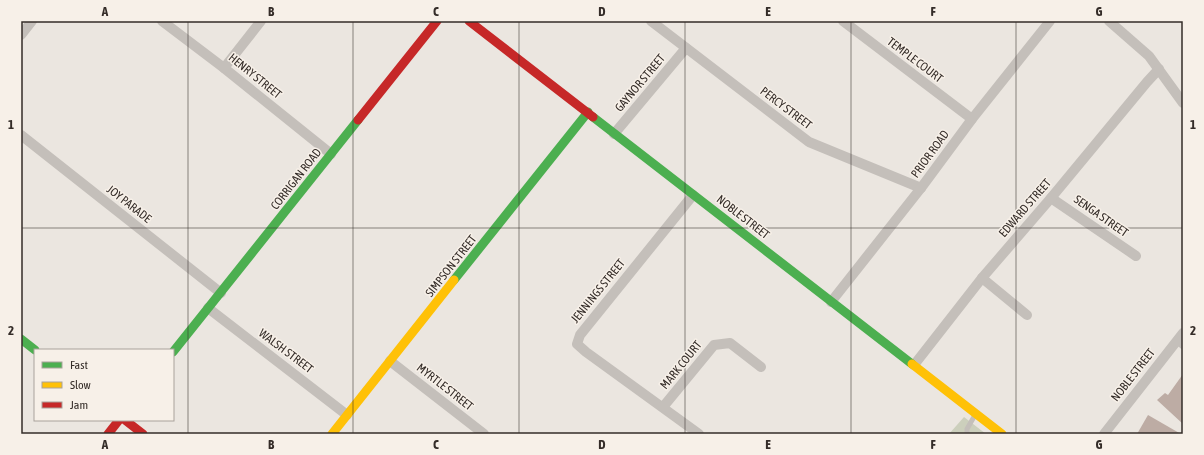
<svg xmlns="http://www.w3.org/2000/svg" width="1204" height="455" font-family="'Asap Condensed',sans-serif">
<rect width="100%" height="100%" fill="#ebe6e0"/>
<polygon fill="#cccfbc" points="964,417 986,434 949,434"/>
<g fill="#bdaca4">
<polygon points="1183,374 1183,424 1157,400 1165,393 1168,395"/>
<polygon points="1148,415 1181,434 1137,434"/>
</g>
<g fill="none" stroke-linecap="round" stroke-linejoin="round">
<g stroke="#c4bfba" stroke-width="5">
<polyline points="1176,341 1183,347"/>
<polyline points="967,434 967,429 975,415"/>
</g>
<g stroke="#c4bfba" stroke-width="10">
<polyline points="162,21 224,68 331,154"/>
<polyline points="651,21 809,142 921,188"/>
<polyline points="843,21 972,119"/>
<polyline points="1109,21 1149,56 1183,103"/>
<polyline points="21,35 32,21"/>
<polyline points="224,68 261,21"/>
<polyline points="614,134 686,48"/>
<polyline points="21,135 221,293"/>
<polyline points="693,195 580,335 577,344 586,352 699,434"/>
<polyline points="1051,198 1136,256"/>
<polyline points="982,278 1027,315"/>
<polyline points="831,302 921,188 972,119 1050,21"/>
<polyline points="208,308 347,415"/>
<polyline points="390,361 484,434"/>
<polyline points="914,365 982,278 1051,198 1147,82 1159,69"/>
<polyline points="663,407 714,345 730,343 761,367"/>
<polyline points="1104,434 1183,333"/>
</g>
<g stroke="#4caf50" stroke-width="9">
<polyline points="593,117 912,364"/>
<polyline points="454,280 588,112"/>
<polyline points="21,339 35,350"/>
<polyline points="173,352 358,120"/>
</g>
<g stroke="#ffc107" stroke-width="9">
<polyline points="912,364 1002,434"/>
<polyline points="332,434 454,280"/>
</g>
<g stroke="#c62828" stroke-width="9">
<polyline points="469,21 593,117"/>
<polyline points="358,120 437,21"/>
<polyline points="125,420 143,434"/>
<polyline points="108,434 119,420"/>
</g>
</g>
<path fill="none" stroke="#342c28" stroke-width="1" stroke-opacity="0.55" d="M188,21v413M353,21v413M519,21v413M685,21v413M851,21v413M1016,21v413M21,228h1162"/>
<g text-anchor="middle" stroke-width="3" stroke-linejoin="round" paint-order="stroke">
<g font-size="12" fill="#342c28" stroke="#f7f0e8">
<text transform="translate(915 60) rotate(37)" y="4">TEMPLE COURT</text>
<text transform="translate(255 76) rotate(39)" y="4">HENRY STREET</text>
<text transform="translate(640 83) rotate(-50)" y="4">GAYNOR STREET</text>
<text transform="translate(786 108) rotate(37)" y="4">PERCY STREET</text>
<text transform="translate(930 154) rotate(-54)" y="4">PRIOR ROAD</text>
<text transform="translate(296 179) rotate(-52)" y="4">CORRIGAN ROAD</text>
<text transform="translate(129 204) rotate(38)" y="4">JOY PARADE</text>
<text transform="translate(1025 208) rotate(-49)" y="4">EDWARD STREET</text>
<text transform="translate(1101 216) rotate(35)" y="4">SENGA STREET</text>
<text transform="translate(743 217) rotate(38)" y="4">NOBLE STREET</text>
<text transform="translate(451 266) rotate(-52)" y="4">SIMPSON STREET</text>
<text transform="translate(598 291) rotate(-51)" y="4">JENNINGS STREET</text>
<text transform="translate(286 351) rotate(37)" y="4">WALSH STREET</text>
<text transform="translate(681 365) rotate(-51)" y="4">MARK COURT</text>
<text transform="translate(1133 375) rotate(-52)" y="4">NOBLE STREET</text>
<text transform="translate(445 387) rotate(38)" y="4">MYRTLE STREET</text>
</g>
</g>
<rect width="1204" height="455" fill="none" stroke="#f7f0e8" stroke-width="44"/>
<rect x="34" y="349" width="140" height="72" fill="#f7f0e8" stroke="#a9a29b"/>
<rect x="42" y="362" width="20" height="6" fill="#4caf50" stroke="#a9a29b"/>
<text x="70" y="369" font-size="12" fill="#342c28">Fast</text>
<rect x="42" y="382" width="20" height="6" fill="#ffc107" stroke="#a9a29b"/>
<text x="70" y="389" font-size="12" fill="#342c28">Slow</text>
<rect x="42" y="402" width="20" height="6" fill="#c62828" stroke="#a9a29b"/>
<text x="70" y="409" font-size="12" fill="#342c28">Jam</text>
<rect x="22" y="22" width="1160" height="411" fill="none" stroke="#342c28" stroke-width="1.5"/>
<g font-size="13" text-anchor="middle" font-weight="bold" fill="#342c28">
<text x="105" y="16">A</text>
<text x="271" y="16">B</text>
<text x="436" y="16">C</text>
<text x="602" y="16">D</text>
<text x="768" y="16">E</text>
<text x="933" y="16">F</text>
<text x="1099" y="16">G</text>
<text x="11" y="129">1</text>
<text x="1193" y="129">1</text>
<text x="11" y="335">2</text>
<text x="1193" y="335">2</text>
<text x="105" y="449">A</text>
<text x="271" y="449">B</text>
<text x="436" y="449">C</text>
<text x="602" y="449">D</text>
<text x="768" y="449">E</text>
<text x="933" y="449">F</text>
<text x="1099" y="449">G</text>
</g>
</svg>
